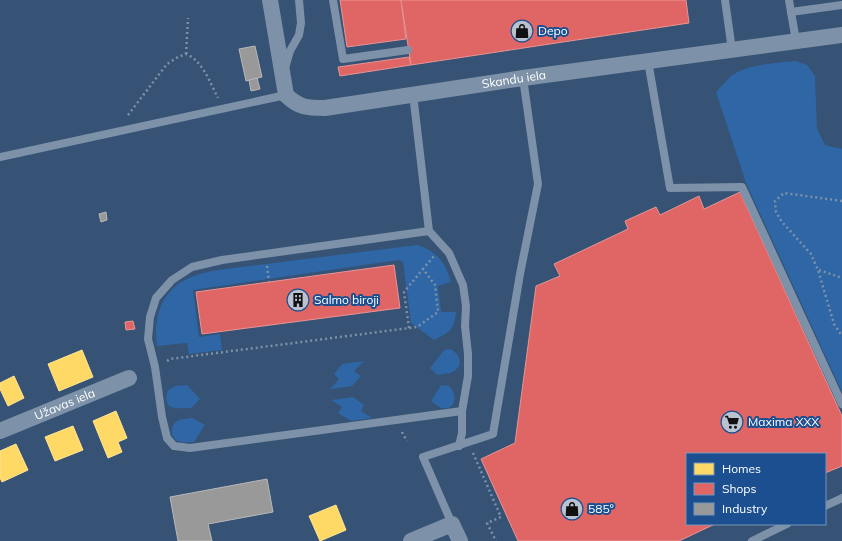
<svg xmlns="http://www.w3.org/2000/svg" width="842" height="541" font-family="Mulish,sans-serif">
<rect width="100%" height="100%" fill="#365274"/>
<g fill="#2f66a5">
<path d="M796,61l11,4 8,11 2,53 8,16 17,4v243l-96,-209 -30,-91c5,-5 10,-11 15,-16 16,-12 45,-13 65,-15z"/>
<path d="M417,245c19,5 29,18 34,37l-13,4 3,26h15c-2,18 -7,21 -22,28l-23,-17 -8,-61 -4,-2 -206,30 6,47 21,-3 2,16 -33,4 -2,-11 -30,3c-4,-28 4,-56 32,-68 9,-4 18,-6 28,-8z"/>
<path d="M450,349c11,5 15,19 0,24 -4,1 -9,1 -13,2l-7,-7 14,-18z"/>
<polygon points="364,361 354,371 361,376 352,386 330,389 339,379 334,374 342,364"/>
<path d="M187,385l13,14c-3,2 -6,7 -9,9 -2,0 -5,0 -7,0 -14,2 -21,-3 -16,-18l7,-4z"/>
<path d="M441,385l8,1c9,7 7,25 -7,22 -4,-1 -8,-5 -11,-7z"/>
<polygon points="353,397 364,405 361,411 372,418 351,421 338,413 342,407 331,400"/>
<path d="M192,418l13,7 -11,17c-5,0 -12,1 -16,-1 -9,-4 -8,-17 1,-21 4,-1 9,-2 13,-2z"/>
</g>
<g fill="#ffd966" stroke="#ffe494">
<polygon points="82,350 93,377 59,391 48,364"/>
<polygon points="14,376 24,398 8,406 0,389 0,383"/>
<polygon points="116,411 127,438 118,442 122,452 108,458 93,421"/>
<polygon points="73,426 83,450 55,461 45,437"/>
<polygon points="16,444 28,470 2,482 0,478 0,451"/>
<polygon points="336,505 346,530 320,541 309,516"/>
</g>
<g fill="#e06666" stroke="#e99494">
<polygon points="340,0 401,0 406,39 347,47"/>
<polygon points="401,0 686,0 689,23 411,65"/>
<polygon points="409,57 411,65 340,76 338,67"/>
<polygon points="740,192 842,416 842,466 825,473 825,454 687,454 687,524 715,524 679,541 518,541 481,459 515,443 536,286 560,276 554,264 628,229 625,221 656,207 660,215 699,196 704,209"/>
<polygon points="394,265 400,308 202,334 196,292"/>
<polygon points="133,321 135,329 126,330 125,322"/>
</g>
<g fill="#999" stroke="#b8b8b8">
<polygon points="255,46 262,77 246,81 239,49"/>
<polygon points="257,78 260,89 251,91 249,80"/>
<polygon points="106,212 107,220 101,222 99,214"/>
<polygon points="267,479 273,512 208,524 212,541 178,541 170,497"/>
</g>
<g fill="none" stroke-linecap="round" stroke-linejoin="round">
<g stroke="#7d92a8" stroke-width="2.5" stroke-dasharray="2 3" stroke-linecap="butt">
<polyline points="186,54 188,18"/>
<path d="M128,115l39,-51 11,-7 8,-3c17,7 24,29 32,44"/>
<polyline points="842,201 784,193 775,201 776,212 782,222 811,254 818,270 834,324 842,336"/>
<polyline points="267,266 269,282"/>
<polyline points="819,270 842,278"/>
<polyline points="409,328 404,292 423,269"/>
<polyline points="167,361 170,359 417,327 438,312 435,285 423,269 434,256"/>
<polyline points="402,432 407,441"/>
<polyline points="473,453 501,517 487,523 496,541"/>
</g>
<g stroke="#7d92a8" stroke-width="8">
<polyline points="333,0 343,59 408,50"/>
<polyline points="725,0 732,50"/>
<polyline points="789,0 791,12 842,5"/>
<polyline points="791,12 796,41"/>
<polyline points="648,61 670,188 742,187 842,404"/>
<polyline points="285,68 290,51 299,35 301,23 299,0"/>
<polyline points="413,94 429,231 449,253 463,285 466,306 465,326 468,354 468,376 462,411 462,433 459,446"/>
<polyline points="0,157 286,95"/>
<polyline points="429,231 222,260 192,267 172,280 156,298 150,317 148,339 155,367 162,417 167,438 174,446 190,448 462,411"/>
<polyline points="825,506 842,498"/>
<polyline points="452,524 423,457 493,434 520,274 538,184 523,78"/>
<polyline points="752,541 787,524"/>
</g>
<g stroke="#7d92a8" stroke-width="16">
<path id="s1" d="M270,0l16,95c13,13 22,13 39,13l198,-30 319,-43"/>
<path id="s2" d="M0,431l129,-53"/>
<polyline points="411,541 452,524 460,541"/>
</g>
</g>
<defs>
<g id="shop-disc" transform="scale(1.15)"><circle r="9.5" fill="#b9c2ce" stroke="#1b4f8f"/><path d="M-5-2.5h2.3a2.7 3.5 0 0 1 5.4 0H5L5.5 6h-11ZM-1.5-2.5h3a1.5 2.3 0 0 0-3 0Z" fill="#111"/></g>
<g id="building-disc" transform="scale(1.15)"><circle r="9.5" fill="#b9c2ce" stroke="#1b4f8f"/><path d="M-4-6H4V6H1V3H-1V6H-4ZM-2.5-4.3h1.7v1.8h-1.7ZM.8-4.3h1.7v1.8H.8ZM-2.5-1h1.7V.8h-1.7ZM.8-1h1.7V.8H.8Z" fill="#111"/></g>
<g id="supermarket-disc" transform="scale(1.15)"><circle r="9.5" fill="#b9c2ce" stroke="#1b4f8f"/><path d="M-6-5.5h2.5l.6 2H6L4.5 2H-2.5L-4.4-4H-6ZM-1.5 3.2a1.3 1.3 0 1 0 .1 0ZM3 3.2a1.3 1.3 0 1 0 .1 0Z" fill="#111"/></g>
</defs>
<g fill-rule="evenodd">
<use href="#shop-disc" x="522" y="31"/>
<use href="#building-disc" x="298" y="300"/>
<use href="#supermarket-disc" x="732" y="422"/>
<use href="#shop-disc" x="572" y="509"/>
</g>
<g text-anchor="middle" stroke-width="4" stroke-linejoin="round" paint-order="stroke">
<g font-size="12" fill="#fff" stroke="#1b4f8f" text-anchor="start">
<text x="538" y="35">Depo</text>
<text x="314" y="304">Salmo biroji</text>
<text x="748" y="426">Maxima XXX</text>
<text x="588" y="513">585°</text>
</g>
<g font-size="12" fill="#fff" stroke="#1b4f8f">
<text dy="4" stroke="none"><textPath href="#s1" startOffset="330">Skandu iela</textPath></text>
<text dy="4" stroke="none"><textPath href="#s2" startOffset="70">Užavas iela</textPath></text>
</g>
</g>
<rect x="686" y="453" width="140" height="72" fill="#1b4f8f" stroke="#7695bc"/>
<rect x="694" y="463" width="20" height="12" fill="#ffd966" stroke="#7695bc"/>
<text x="722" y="473" font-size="12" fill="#ffffff">Homes</text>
<rect x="694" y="483" width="20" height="12" fill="#e06666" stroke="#7695bc"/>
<text x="722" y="493" font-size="12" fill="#ffffff">Shops</text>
<rect x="694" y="503" width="20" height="12" fill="#999999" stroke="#7695bc"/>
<text x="722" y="513" font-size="12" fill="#ffffff">Industry</text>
</svg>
